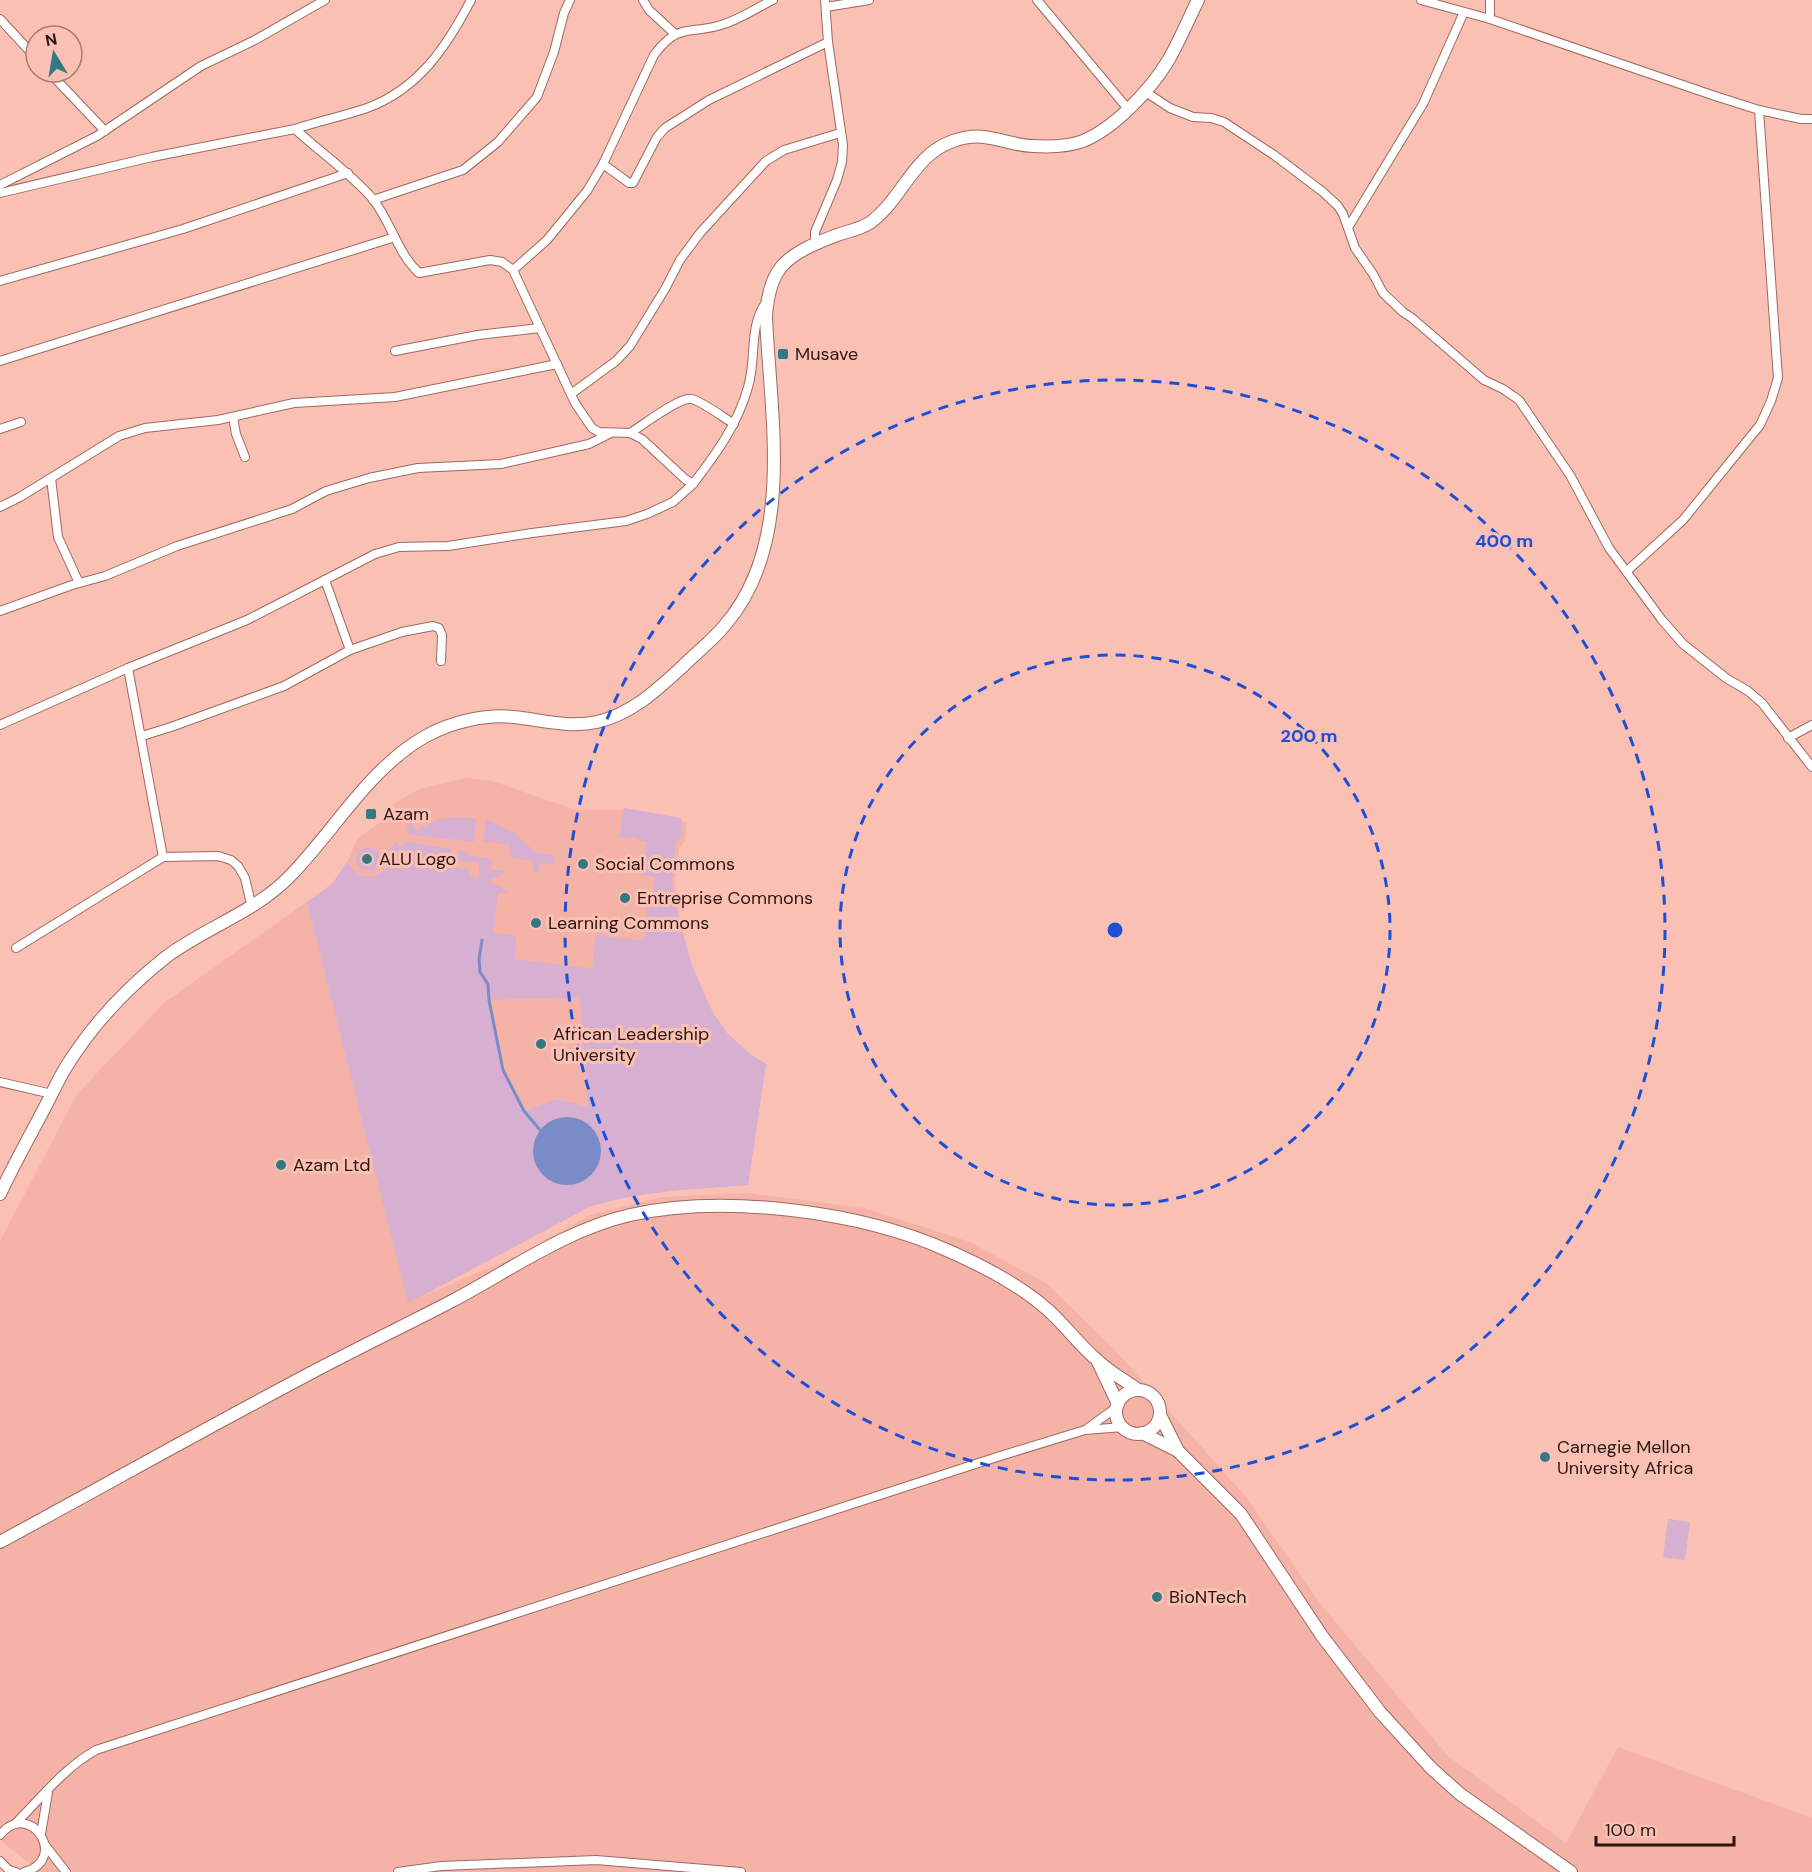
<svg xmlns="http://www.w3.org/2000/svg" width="1812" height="1872" font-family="'DM Sans',sans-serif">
<rect width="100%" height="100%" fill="#fac0b4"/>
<polygon fill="#f4b3a6" points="466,778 492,781 576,810 620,810 687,822 685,841 679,849 675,880 676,899 687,954 713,1013 727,1033 750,1054 766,1064 748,1185 675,1190 616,1198 589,1207 419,1298 515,1257 590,1215 662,1197 747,1193 864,1208 970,1242 1047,1284 1114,1349 1246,1497 1322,1606 1448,1756 1566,1843 1618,1747 1812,1818 1812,1872 40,1872 0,1840 0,1241 77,1094 164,1003 332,884 345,867 357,839 396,811 393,804 420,789"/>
<g fill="#d7afd1" fill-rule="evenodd">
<path d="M624,808l57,10 1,15 -6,11 -4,36 2,20 18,66 21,47 14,20 23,21 16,10 -18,121c-54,4 -108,6 -159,22l-181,96 -101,-401 25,-18 15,-22c12,18 21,18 39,8l3,-11 -2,-9 11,-8v3l5,1 1,-5 47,8 -1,10 6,9 13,1v7l10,1v-15l-21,-1v-11l10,2v3l24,4v11l16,2 -19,8 1,2 18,9v2h-10l-5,40 23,3 -1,23 77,10 4,-34 48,6 4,-38 4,1 3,-27 -13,-2 4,-34h-8v-3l-19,-1zM580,997l8,110 -31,-8 -33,12 -21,-41 -14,-70zM545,1124l52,10c7,22 1,37 -19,49l-38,-11c-11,-18 -8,-33 5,-48z"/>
<polygon points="454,817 476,818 474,842 407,834 408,824 410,822 417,830 437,820"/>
<polygon points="486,819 515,833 535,852 554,856 554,864 540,863 539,872 533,872 533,861 510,857 510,845 483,841"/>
<circle cx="368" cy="859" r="12"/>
<polygon points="1668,1519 1690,1522 1685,1560 1663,1557"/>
</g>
<circle fill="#7a8cc8" cx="567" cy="1151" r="34"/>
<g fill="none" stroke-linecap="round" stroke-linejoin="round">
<polyline stroke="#7a8cc8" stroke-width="3" points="482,940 479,959 480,972 488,984 489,1000 503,1070 524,1111 540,1130"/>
<g stroke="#9d695f" stroke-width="10">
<g id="street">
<polyline points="643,0 649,10 675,34"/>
<polyline points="1037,0 1128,109"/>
<polyline points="1421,0 1490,19 1715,96 1759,110 1801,119 1812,119"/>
<polyline points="826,7 869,0"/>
<polyline points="0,19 36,58"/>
<polyline points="1490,19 1490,0"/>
<polyline points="49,72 105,131"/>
<polyline points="1144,91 1170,108 1193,117 1211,118 1224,122 1274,155 1323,192 1338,206 1343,214 1355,248 1373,274 1383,293 1403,312 1412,318 1484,380 1503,389 1519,400 1570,475 1609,548 1662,620 1683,644 1726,678 1748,691 1762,703 1812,767"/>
<path d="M295,129c24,-8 49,-13 72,-21 52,-19 80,-62 104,-108"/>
<polyline points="603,164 629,183 633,183 657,137 665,128 709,100 828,42"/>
<polyline points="0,185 97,136 201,66 255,40 325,0"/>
<path d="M0,193l152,-36 143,-28c25,23 54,43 77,69 19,23 25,55 47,75l71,-13 12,2 11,8 62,133 17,25 7,4 31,1 12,6 43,40 8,5c23,-30 45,-60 55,-97 9,-29 0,-59 18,-85"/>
<polyline points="373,200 463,170 498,142 537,97 554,52 564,13 570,0"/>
<polyline points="1349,226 1423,104 1464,12"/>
<polyline points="815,244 815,232 837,180 842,162 843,145 828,42 825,0"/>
<path d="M513,270l34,-30 40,-49 16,-27 51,-109c25,-33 34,-20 67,-30 18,-5 35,-17 52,-25"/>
<polyline points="0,281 183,229 348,173"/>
<polyline points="395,351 478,335 540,328"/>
<polyline points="0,361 395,237"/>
<polyline points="571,394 616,361 630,346 665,289 680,260 700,233 766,161 784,150 840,133"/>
<polyline points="233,417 236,434 245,457"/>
<polyline points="0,429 21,422"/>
<path d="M630,433c12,-7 50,-37 62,-34 11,3 32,19 42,25"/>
<polyline points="51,478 58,537 79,583"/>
<polyline points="0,507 20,497 119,436 145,428 218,420 294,403 395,397 557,364"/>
<polyline points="1627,571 1683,520 1730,462 1760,425 1771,401 1778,378 1759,110"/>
<polyline points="325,580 350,650"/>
<polyline points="0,611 72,585 105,576 177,546 292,509 326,491 369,478 418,468 501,464 589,444 611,433"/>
<polyline points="128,668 163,857"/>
<polyline points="0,725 128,668 247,620 375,554 399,547 448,546 532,533 626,521 647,514 673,502 693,484"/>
<polyline points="142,736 171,727 284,686 350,650 402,632 433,626 439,628 442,635 441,661"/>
<polyline points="1788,738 1812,725"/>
<polyline points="16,948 163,857 218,856 231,860 238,866 245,878 252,908"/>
<polyline points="0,1082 52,1094"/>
<polyline points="1088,1428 1117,1407"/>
<path d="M15,1824c26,-26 49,-56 81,-74l901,-293 88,-27 38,-3"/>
<polyline points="41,1834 48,1792"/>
<path d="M0,1835c30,-37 70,25 24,37"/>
<polyline points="45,1845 66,1872"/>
<polyline points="0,1861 9,1870 16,1872"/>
<polyline points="398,1872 441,1866 596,1860 741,1872"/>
</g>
</g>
<g stroke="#9d695f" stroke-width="14">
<g id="secondary">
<path d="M0,1194c14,-30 30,-58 45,-87 7,-13 13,-27 21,-40 26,-42 62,-80 100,-110 40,-30 90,-45 125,-82 44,-45 78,-107 135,-139 25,-14 59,-22 88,-19 28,3 55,11 83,5 35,-8 61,-33 86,-56 14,-14 30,-26 42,-41 71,-82 45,-210 41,-308 1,-17 4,-37 16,-51 13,-15 37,-24 55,-31 12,-4 24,-6 34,-13 32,-24 42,-67 82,-81 34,-12 50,4 80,5 17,1 34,1 50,-5 32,-13 67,-51 85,-80 11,-19 20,-41 30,-61"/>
<polyline points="1098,1362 1118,1404"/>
<circle cx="1138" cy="1412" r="22"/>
<polyline points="1160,1415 1178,1451"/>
<polyline points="1142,1433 1178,1451 1241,1514 1322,1636 1380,1712 1431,1768 1460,1794 1571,1872"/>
<path d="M0,1542c109,-59 217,-120 326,-177 42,-22 84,-42 126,-64 57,-30 113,-71 178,-86 95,-21 230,-4 319,36 34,15 71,34 99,59 17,15 31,35 49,50 12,12 28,20 41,30"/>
</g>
</g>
<use href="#street" stroke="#fff" stroke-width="8"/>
<use href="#secondary" stroke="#fff" stroke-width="12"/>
</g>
<g fill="none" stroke="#1d4ed8" stroke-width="3" stroke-dasharray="10 8">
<circle cx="1115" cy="930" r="275"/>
<circle cx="1115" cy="930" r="550"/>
</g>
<g fill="#337985" stroke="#fac0b4" stroke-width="2">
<rect x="777" y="348" width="12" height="12" rx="3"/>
<rect x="365" y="808" width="12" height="12" rx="3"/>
<circle cx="367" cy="859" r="6"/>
<circle cx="583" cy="864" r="6"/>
<circle cx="625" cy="898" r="6"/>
<circle cx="536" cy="923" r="6"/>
<circle cx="541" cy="1044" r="6"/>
<circle cx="281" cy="1165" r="6"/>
<circle cx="1545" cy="1457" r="6"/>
<circle cx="1157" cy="1597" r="6"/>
</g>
<g text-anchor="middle" stroke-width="6" stroke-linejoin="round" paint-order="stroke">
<g font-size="18" fill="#2a1511" stroke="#fac0b4" text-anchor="start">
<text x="795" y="360">Musave</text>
<text x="383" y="820">Azam</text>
<text x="379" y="865">ALU Logo</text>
<text x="595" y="870">Social Commons</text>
<text x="637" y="904">Entreprise Commons</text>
<text x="548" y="929">Learning Commons</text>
<text x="553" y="1040">African Leadership<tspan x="553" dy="21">University</tspan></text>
<text x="293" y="1171">Azam Ltd</text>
<text x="1557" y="1453">Carnegie Mellon<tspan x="1557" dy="21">University Africa</tspan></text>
<text x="1169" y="1603">BioNTech</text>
</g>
</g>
<circle cx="1115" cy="930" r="9" fill="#1d4ed8" stroke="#fac0b4" stroke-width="3"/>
<g font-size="18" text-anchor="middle" font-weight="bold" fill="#1d4ed8" stroke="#fac0b4" stroke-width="6" stroke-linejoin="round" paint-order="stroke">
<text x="1504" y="547">400 m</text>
<text x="1309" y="742">200 m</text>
</g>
<g transform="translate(54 54) rotate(349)"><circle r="28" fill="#fac0b4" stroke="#a77c73" stroke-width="1.5"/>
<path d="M0-4.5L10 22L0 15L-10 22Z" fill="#337985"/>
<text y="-9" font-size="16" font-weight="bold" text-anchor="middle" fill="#2a1511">N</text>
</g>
<path d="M1596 1836v9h138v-9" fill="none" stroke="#2a1511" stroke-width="3"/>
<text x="1605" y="1836" font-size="18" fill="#2a1511" stroke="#fac0b4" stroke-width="4.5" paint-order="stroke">100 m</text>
</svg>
